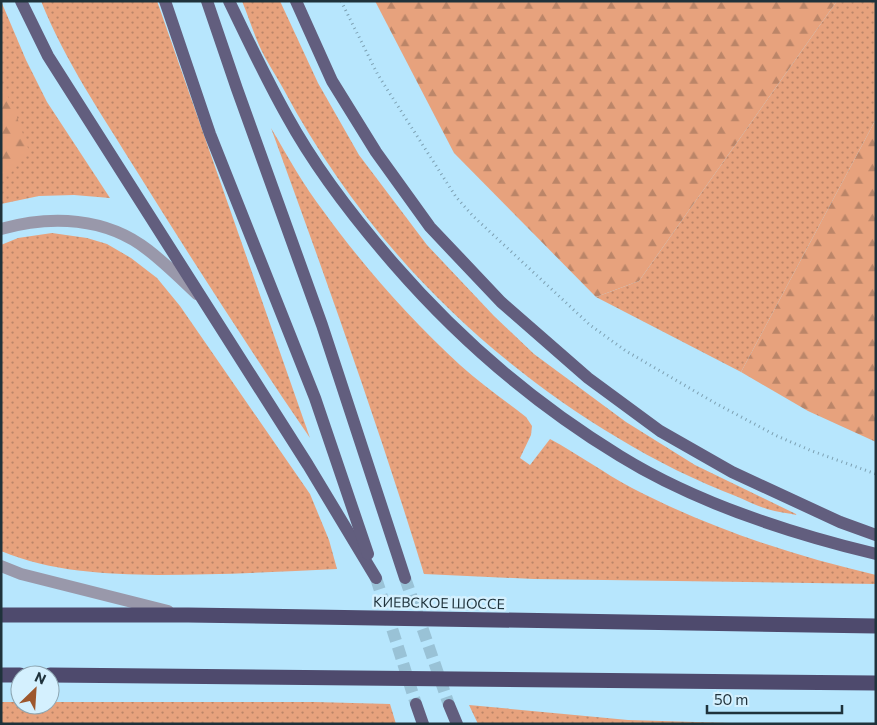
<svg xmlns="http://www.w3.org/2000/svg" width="877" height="725" font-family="Commissioner,sans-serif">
<defs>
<pattern id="grass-dots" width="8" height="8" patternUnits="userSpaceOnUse" patternTransform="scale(1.25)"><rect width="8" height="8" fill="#e7a27d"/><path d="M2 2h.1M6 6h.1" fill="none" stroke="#bb8568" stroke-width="1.8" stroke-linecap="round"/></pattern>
<pattern id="forest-firs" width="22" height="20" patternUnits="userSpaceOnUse" patternTransform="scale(1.25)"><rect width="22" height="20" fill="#e7a27d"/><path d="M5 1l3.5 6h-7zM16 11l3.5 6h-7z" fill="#bb8568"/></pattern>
</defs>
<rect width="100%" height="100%" fill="#b7e6fd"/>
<g fill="url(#grass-dots)">
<polygon points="1,1 26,60 47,102 110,198 74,195 39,196 1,204"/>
<path d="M41,1h116l153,437c-60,-88 -118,-178 -174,-268 -34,-55 -71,-109 -95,-169z"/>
<path d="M242,1h38l38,82 41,72 68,90 67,71 40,38 92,68 69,43 103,50c-10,-2 -21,-3 -31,-6 -10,-3 -20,-8 -29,-12 -42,-16 -82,-36 -120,-59 -142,-85 -256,-202 -334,-348 -8,-15 -18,-29 -25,-45 -6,-14 -11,-29 -17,-44z"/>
<polygon points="837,1 876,1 876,119 741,372 596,297 639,281"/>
<path d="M271,128c17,29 33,58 53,84 40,55 86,107 136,153 21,19 44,35 66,52l6,9 -1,9 -11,23 10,7 20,-26c28,15 54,34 82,49 77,40 159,67 244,87v9l-342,-5 -110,-5c-46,-150 -99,-298 -153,-446z"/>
<path d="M52,233l35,5 20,6 24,14 26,20 23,28 130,188 19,46 8,29c-60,3 -119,6 -179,6 -54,-1 -106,-3 -157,-24v-306l17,-7z"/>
<polygon points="1,702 20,702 20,705 50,705 50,702 315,702 390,704 396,724 1,724"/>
<polygon points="469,705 628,720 768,724 478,724"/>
</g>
<g fill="url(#forest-firs)">
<polygon points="375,1 837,1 639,281 596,297 454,153"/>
<polygon points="1,84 13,106 29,151 11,173 1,178"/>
<polygon points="876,119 876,442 808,411 741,372"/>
</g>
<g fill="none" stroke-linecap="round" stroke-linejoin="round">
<g stroke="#99c2d6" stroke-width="12" stroke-dasharray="12 6" stroke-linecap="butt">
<polyline points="376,578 416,704"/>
<polyline points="405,578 449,705"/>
</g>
<polyline stroke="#7da1b3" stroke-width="3" stroke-dasharray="1 4" stroke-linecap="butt" points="341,1 378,75 456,197 473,216 590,325 626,351 715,403 777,436 812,451 876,474"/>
<g stroke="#9998aa" stroke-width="12">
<path d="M1,229c50,-14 105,-12 147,21 17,13 33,29 49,44"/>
<polyline points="1,566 21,574 168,611"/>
</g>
<g stroke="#625e7e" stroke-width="12">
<polyline points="21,1 48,56 308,465 376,578"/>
<polyline points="165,1 210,134 315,398 368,554"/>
<polyline points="207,1 237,89 322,325 405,578"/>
<path d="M229,1c19,39 37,78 58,115 29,53 67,102 107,148 66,76 139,139 226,192 76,47 169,77 256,98"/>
<polyline points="296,1 332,81 376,152 430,227 501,302 588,378 660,431 732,472 840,522 876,535"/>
<polyline points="416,704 423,724"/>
<polyline points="449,705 457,724"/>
</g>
<g stroke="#4e4a6d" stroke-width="15">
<polyline points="1,615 188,615 876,626"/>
<polyline points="1,675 20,675"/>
<polyline points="50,675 876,683"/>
</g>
</g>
<g text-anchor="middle" stroke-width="5" stroke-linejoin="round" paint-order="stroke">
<g font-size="14" fill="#1f323b" stroke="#d4f0fe">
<text transform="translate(439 603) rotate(1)" y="5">КИЕВСКОЕ ШОССЕ</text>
</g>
</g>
<rect width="877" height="725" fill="none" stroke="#1f323b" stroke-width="5"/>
<g transform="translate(35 690) rotate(25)"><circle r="24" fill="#d4f0fe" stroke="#8ca4b0"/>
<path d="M0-4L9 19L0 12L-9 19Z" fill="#9d572d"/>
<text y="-8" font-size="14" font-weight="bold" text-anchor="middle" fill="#1f323b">N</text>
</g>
<path d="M707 705v8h135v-8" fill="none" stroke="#1f323b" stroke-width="2.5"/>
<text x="714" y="705" font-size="15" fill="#1f323b" stroke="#d4f0fe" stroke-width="4" paint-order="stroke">50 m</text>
</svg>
